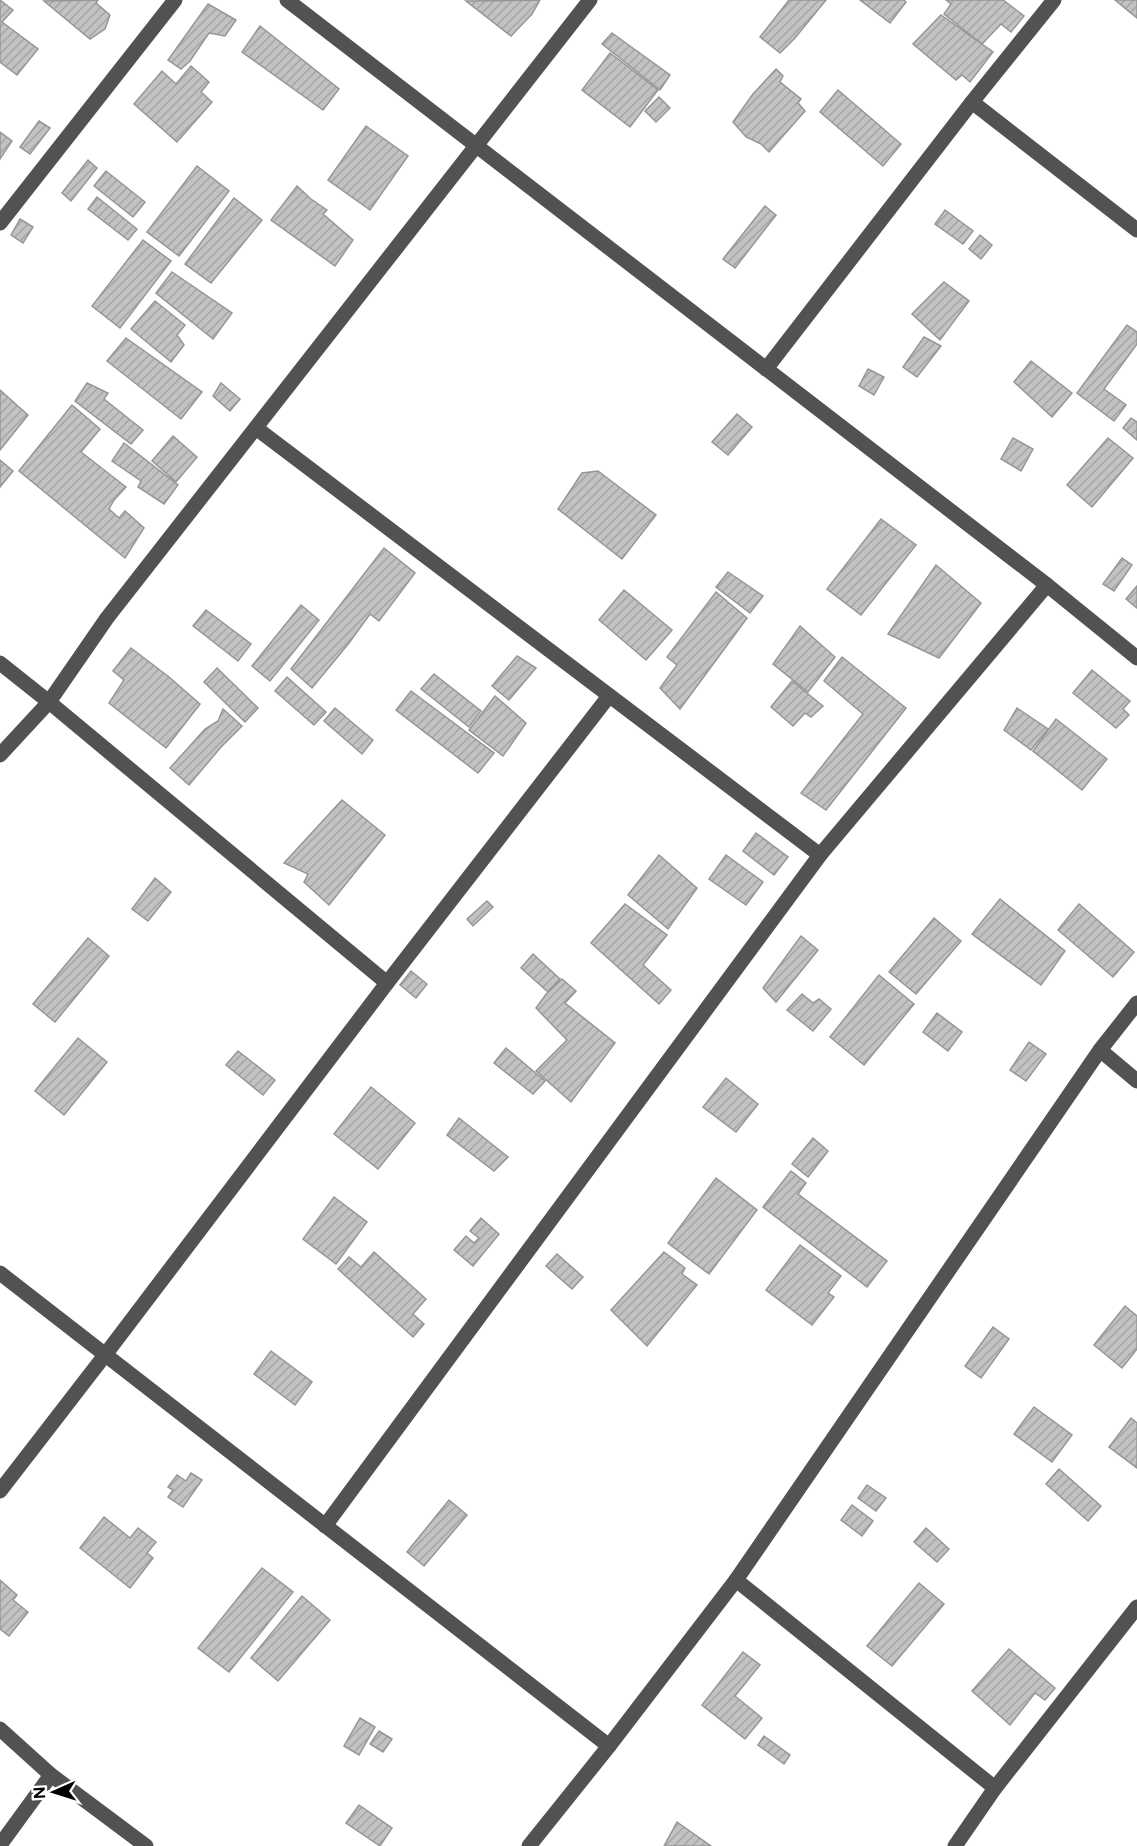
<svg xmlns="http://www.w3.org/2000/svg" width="1137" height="1846" font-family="Figtree,sans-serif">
<defs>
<pattern id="building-hatch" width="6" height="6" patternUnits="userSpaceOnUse" patternTransform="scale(1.5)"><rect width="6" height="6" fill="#c2c2c2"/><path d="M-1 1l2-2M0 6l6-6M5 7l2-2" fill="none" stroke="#a5a5a5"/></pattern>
</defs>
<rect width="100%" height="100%" fill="#fff"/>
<g fill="url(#building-hatch)" stroke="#969696" stroke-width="1.5">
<polygon points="0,0 13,10 2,22 38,49 17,75 0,62"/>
<polygon points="98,0 96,3 110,15 105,29 90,39 44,1"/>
<polygon points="540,0 532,14 511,36 466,1"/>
<polygon points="789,0 826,0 795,38 780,53 760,37"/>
<polygon points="860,0 904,0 906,2 890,23"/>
<polygon points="946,0 1003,0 1024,16 1011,32 1001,24 982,44 944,14 951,4"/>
<polygon points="1115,0 1137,0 1137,18"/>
<polygon points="208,4 236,20 225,36 209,33 190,61 181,69 168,60"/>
<polygon points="941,15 993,52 970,82 962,75 956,80 913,44"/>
<polygon points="260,26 339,89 323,110 242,52"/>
<polygon points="612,33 670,75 660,90 602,44"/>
<polygon points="610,53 658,90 630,127 582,90"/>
<polygon points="191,66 209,82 201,92 212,102 177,142 134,104 162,71 176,84"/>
<polygon points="776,69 783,76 780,82 801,99 798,103 805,111 769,152 761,144 746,137 733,122 753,94"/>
<polygon points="838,90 901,144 883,166 820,112"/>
<polygon points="659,97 670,108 656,122 645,111"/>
<polygon points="39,121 50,128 30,154 20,147"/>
<polygon points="366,126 408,156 370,210 328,180"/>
<polygon points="0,132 12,141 0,159"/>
<polygon points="88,160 97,168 71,201 62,193"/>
<polygon points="197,166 229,191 179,256 147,232"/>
<polygon points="106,171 145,202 133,217 94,186"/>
<polygon points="297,186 311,199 327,210 323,214 353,240 335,266 271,220"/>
<polygon points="97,197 137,229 128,240 88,209"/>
<polygon points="234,198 262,220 211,283 185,264"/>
<polygon points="765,206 776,215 735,268 723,259"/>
<polygon points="945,210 973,231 963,244 935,224"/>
<polygon points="20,219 33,227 23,243 11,235"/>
<polygon points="980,235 992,245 981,259 969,249"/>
<polygon points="143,240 171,261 120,328 92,306"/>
<polygon points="172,272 232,313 213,339 156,293"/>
<polygon points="944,282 969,301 940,340 912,314"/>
<polygon points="155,301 185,325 177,335 184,345 171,362 131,329"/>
<polygon points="1127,325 1137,332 1137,344 1104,389 1126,405 1114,421 1077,393"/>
<polygon points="924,337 941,346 917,377 903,367"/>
<polygon points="126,338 202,392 181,419 107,361"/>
<polygon points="1031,361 1072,393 1052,417 1014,382"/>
<polygon points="868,369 884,377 874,395 859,386"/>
<polygon points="87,383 108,393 104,399 143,430 131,444 75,401"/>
<polygon points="221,383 240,399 230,411 213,396"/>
<polygon points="0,390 28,415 0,450"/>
<polygon points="72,405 100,429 81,452 126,487 114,500 109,509 119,518 125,511 144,528 125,558 19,471"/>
<polygon points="737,414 752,427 728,455 712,442"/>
<polygon points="1131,418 1137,422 1137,440 1123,428"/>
<polygon points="173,436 197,457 176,482 152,461"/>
<polygon points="1013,438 1033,449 1021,471 1001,459"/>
<polygon points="1108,438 1133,458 1092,507 1067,485"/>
<polygon points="124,443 178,485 164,504 138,487 141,481 112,461"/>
<polygon points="0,460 13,471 0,487"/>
<polygon points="598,471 656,515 622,559 558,509 582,473"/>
<polygon points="881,519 916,545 861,615 827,589"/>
<polygon points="384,548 415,573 379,621 370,614 349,643 312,688 291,669"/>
<polygon points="1122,558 1132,565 1114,591 1103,584"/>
<polygon points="936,565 981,603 939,658 888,634"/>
<polygon points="728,572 763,596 750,613 716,587"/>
<polygon points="1137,586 1137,608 1126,599"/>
<polygon points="624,590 672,630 646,660 599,620"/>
<polygon points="716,592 747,618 680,709 660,688 677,665 667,657"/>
<polygon points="301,605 319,620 270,681 252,666"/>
<polygon points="206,610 251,644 238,661 193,626"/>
<polygon points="800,626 835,657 808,692 773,664"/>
<polygon points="131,648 169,677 200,704 166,748 109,703 124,680 113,671"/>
<polygon points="517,656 536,668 509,700 492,686"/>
<polygon points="842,657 906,708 826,810 801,793 863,714 824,681"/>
<polygon points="217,668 258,708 245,722 204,682"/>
<polygon points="1092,670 1130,701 1123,709 1129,715 1116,728 1073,693"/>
<polygon points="434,674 481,711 469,727 421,689"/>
<polygon points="287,677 326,712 314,725 275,691"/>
<polygon points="792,681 823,706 811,717 805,713 793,726 771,707"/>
<polygon points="411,691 494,753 478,773 396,710"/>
<polygon points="495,696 526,723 503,756 469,730"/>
<polygon points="335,708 373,740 362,754 324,721"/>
<polygon points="1017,708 1048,729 1031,750 1004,730"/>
<polygon points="223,709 242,726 221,747 189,785 170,768 205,729 218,721"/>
<polygon points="1056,719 1107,759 1082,790 1033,751"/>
<polygon points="342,800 385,835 329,905 304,882 308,874 284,863"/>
<polygon points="756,833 788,857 774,875 743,851"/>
<polygon points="659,855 697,888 668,929 628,895"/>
<polygon points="726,855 763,882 746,905 709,879"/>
<polygon points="155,878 171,892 148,921 132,909"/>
<polygon points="1000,899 1065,951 1041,985 972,934"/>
<polygon points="487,901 493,907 473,926 467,919"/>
<polygon points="625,904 667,935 643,965 671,990 659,1004 591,943"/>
<polygon points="1079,904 1134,952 1113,977 1058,930"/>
<polygon points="934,918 961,941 916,994 889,972"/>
<polygon points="801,936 818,950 776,1002 763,988"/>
<polygon points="88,938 109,956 55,1022 33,1004"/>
<polygon points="533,954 560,979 548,992 521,968"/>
<polygon points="411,971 427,984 416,998 400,985"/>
<polygon points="879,975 914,1004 864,1065 830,1037"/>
<polygon points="562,979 576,991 565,1003 615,1043 571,1102 536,1071 567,1040 536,1008 547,993"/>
<polygon points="802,994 813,1003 819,999 831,1009 813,1031 787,1010"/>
<polygon points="937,1013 962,1032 948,1051 923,1032"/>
<polygon points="78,1038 107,1062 64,1115 35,1091"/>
<polygon points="1029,1042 1046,1054 1026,1081 1010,1070"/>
<polygon points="506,1048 545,1081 533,1094 494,1063"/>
<polygon points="238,1051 275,1080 263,1095 226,1065"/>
<polygon points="726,1078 758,1104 736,1132 703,1107"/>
<polygon points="371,1087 415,1123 378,1169 334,1134"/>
<polygon points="459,1118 508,1157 494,1171 447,1135"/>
<polygon points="813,1138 828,1151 808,1177 792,1164"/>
<polygon points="791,1171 806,1183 798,1194 887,1261 867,1287 763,1207"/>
<polygon points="716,1178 757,1210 709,1274 668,1243"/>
<polygon points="334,1197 367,1222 336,1264 303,1239"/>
<polygon points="481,1218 499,1234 473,1266 454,1250 466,1236 474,1243 479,1238 470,1231"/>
<polygon points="800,1245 841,1276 828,1293 834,1297 812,1325 766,1290"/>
<polygon points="374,1252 426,1299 413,1314 424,1324 413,1337 338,1269 349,1257 361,1267"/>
<polygon points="664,1252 685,1268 682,1274 697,1285 647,1346 611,1310"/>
<polygon points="557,1254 583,1277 572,1289 546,1266"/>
<polygon points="1125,1306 1137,1316 1137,1349 1122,1368 1094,1345"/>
<polygon points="993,1327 1009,1339 981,1378 965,1366"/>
<polygon points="271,1351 312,1382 295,1405 254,1374"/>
<polygon points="1034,1407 1072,1435 1052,1462 1014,1434"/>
<polygon points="1131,1418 1137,1423 1137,1468 1109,1447"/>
<polygon points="1059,1469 1101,1506 1088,1521 1046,1484"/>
<polygon points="191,1473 202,1480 183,1507 168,1497 173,1490 168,1487 177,1475 186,1481"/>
<polygon points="867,1485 886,1498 876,1511 858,1498"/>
<polygon points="449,1500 467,1515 424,1566 407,1552"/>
<polygon points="852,1505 873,1521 862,1536 841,1520"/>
<polygon points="104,1517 130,1538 138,1528 156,1542 147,1553 153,1558 130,1588 80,1548"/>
<polygon points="926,1528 949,1549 937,1562 914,1542"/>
<polygon points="262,1568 293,1592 229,1672 198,1648"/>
<polygon points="0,1580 17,1595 13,1600 28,1612 9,1636 0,1629"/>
<polygon points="919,1583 944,1604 892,1666 867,1646"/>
<polygon points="302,1596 330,1620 278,1681 251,1658"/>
<polygon points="1009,1649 1055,1688 1045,1700 1035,1693 1010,1725 972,1691"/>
<polygon points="743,1652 760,1665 735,1696 762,1718 745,1739 702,1705"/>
<polygon points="360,1718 375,1727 359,1755 344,1746"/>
<polygon points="379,1731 392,1739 383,1752 370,1744"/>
<polygon points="764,1736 790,1755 784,1764 758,1745"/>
<polygon points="359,1805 392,1828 380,1846 346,1823"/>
<polygon points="677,1822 711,1846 664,1846"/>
</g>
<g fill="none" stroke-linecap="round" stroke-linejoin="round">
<g stroke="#525252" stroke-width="15">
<polyline points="287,0 1047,585 1137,658"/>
<polyline points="972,102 1137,230"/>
<polyline points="0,223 175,0"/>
<polyline points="766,369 972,102 1054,0"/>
<polyline points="256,428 820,855"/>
<polyline points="0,663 49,702 387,983"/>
<polyline points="0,755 49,702 107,618 590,0"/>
<polyline points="1100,1050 1137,1081"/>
<polyline points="0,1273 609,1746"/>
<polyline points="0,1491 105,1355 387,983 609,696"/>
<polyline points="325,1526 820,855 1047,585"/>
<polyline points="736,1580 995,1788"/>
<polyline points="0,1729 51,1775 146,1846"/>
<polyline points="0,1845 51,1775"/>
<polyline points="529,1846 609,1746 736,1580 1100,1050 1137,1003"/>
<polyline points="955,1846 995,1788 1137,1607"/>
</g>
</g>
<g transform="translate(54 1792) rotate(267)" stroke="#ffffff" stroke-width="4.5" paint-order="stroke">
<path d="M0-4.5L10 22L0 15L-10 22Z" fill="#000000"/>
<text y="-9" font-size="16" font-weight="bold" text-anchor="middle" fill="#000000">N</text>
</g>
</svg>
